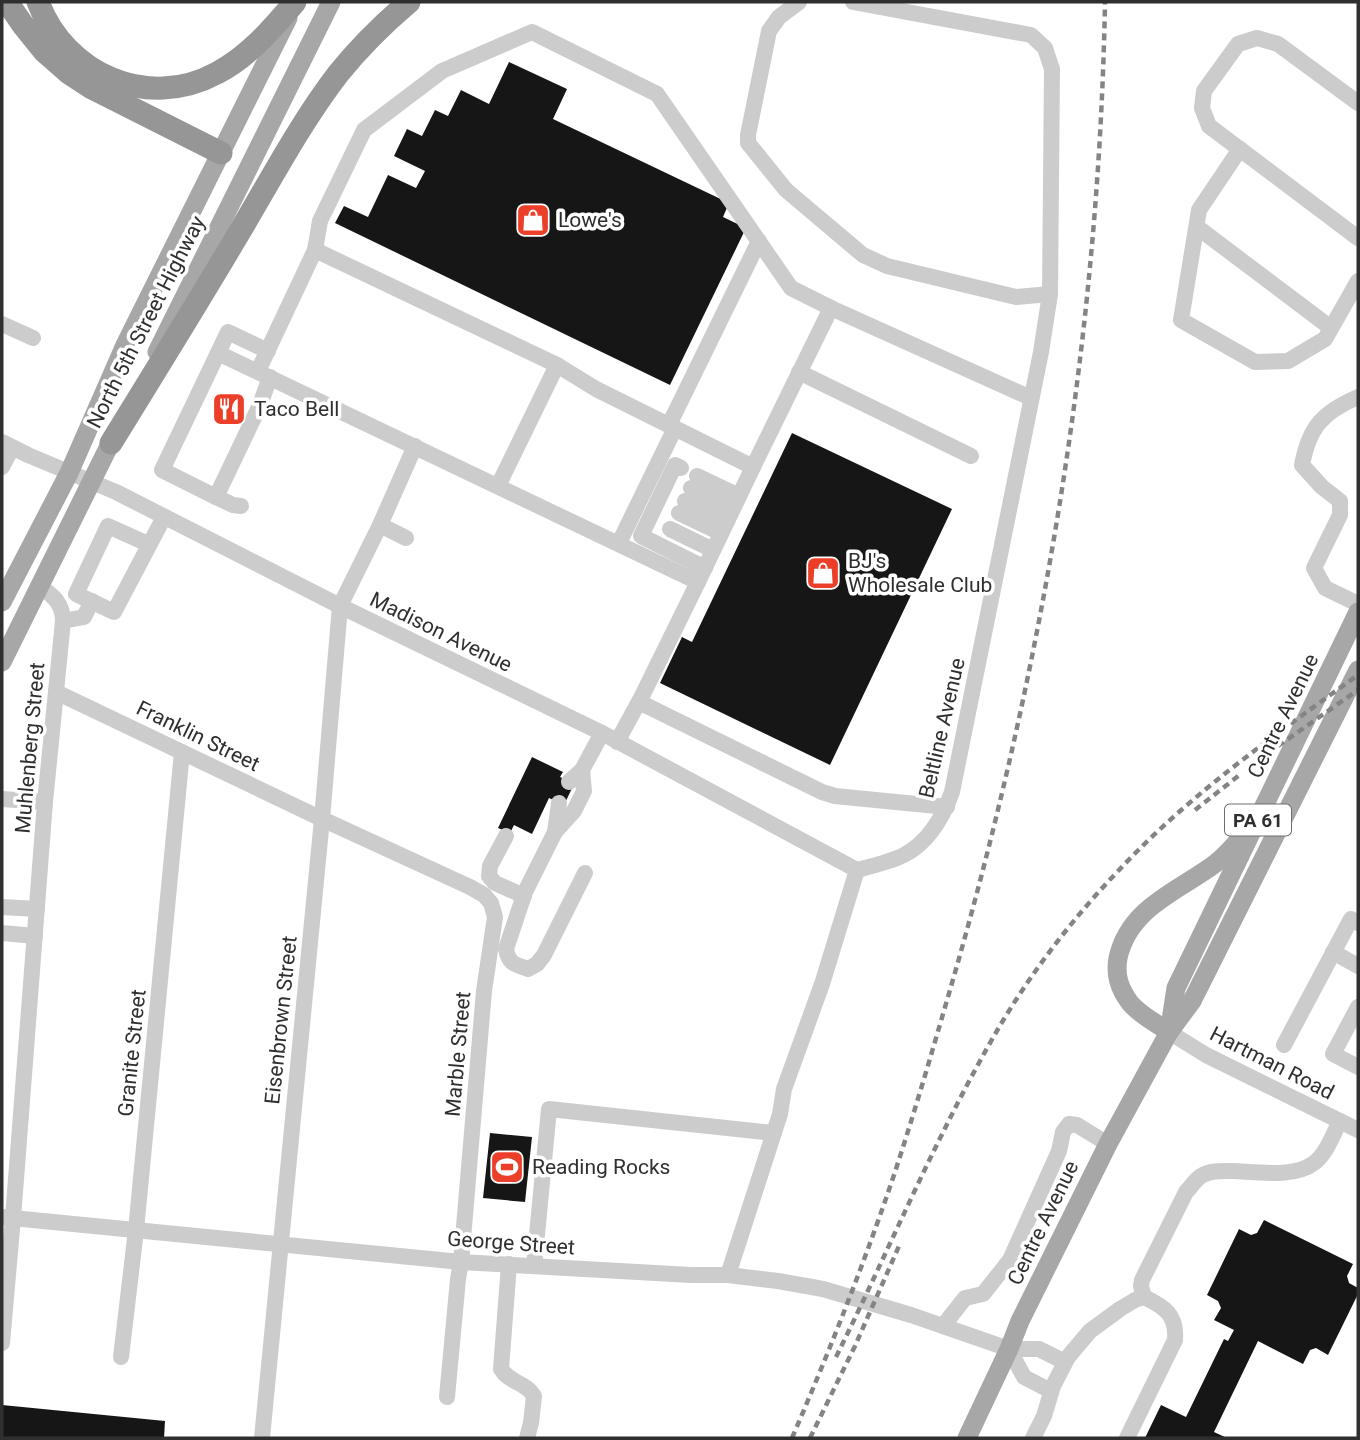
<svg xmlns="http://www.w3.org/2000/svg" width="1360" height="1440" font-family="Roboto,sans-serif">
<rect width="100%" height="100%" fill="#fff"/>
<g fill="#161616">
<polygon points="509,62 567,89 553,119 729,203 723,217 746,228 670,385 335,223 344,206 368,217 388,175 416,188 425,171 394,156 407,129 422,136 435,110 448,116 461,90 489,104"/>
<polygon points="792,433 952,509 830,765 660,683 682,637 692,642"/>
<polygon points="532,757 563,772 560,777 574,784 564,805 549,798 532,834 514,825 510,833 498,828"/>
<polygon points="490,1133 532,1137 525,1202 483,1198"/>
<polygon points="1264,1220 1353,1264 1347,1276 1349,1283 1358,1288 1358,1294 1328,1355 1316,1348 1310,1350 1303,1364 1258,1341 1214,1432 1227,1438 1145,1438 1161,1405 1186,1417 1224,1339 1228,1341 1234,1330 1214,1320 1221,1308 1218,1301 1207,1295 1239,1229 1251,1235 1257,1233"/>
<polygon points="2,1405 165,1421 164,1438 2,1438"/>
</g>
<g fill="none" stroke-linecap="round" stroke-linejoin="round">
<g stroke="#ccc" stroke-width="16">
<polyline points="799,2 779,17 769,31 748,135 748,143 786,190 863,255 887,266 1016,297 1050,294"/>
<path d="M853,2l178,33 14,13 7,21 -2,225 -9,58 -89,440c-9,25 -23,50 -48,63 -14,7 -32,11 -47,15"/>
<polyline points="1358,103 1278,44 1257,38 1238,44 1204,91 1202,108 1209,126 1358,238"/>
<polyline points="1240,149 1199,210 1181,320 1255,362 1288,361 1325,339 1358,281"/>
<polyline points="1197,227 1331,328"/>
<polyline points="315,250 320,221 364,130 442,71 532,32 657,94 791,288 831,308"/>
<polyline points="2,324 33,338"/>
<polyline points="268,351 228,332 162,470 216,497 260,405 270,377"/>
<polyline points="218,353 698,582 642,696 617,742"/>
<polyline points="258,371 315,250 557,365 596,389 753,467 698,582"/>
<polyline points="799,372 971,456"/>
<path d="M1358,397c-35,15 -49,30 -56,68l20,22 18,14v14l-26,53 11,20 33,16"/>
<polyline points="669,425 759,241"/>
<polyline points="2,442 28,455 116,492 340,606 602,733 857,870"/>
<polyline points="2,467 12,448"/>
<polyline points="753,467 831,308 1031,398"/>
<polyline points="681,468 675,465 641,536 705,568"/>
<polyline points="697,476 739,496"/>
<polyline points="498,486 557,365"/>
<polyline points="691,488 733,508"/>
<polyline points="216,497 233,505 241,506"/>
<polyline points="685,501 727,521"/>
<polyline points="679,513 721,533"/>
<polyline points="380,525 406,538"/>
<polyline points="670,529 713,550"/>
<polyline points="619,543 675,428"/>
<polyline points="148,544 108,526 76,594 114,612 164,517"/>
<polyline points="63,621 84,617 92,601"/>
<polyline points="56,692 322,819 470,887 484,895 491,903 495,917 484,991 461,1262 458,1279 447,1397"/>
<polyline points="639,702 822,792 835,796 947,807"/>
<path d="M582,770l2,21 -10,20 -19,21 -30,60 -19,57c3,15 8,15 22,20l9,-5 7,-9 41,-82"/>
<polyline points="569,782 582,770 602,733"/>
<polyline points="2,799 45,802"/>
<polyline points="555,832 559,803"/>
<polyline points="506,836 490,866 489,876 495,883 524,896"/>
<polyline points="2,907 37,909"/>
<polyline points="2,933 35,936"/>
<polyline points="1333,952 1358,966"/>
<polyline points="1358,1007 1333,1054 1358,1067"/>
<polyline points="1169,1032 1206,1055 1358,1130"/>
<polyline points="1284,1045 1351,919 1358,923"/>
<polyline points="2,1217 461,1262 691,1275 728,1275 778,1281 823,1289 911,1315 1009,1349 1039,1349 1065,1362"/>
<path d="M509,1264l-8,105c8,14 25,13 33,27l-3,27 -4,15"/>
<polyline points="534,1266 549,1109 774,1133"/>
<polyline points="728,1275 780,1114 784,1089 822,984 857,870"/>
<path d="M1144,1297l-3,-11 1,-6 44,-88c5,-5 9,-12 15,-16 10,-6 21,-5 32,-5 24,1 62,7 81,-8 13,-10 19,-29 26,-42"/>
<polyline points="943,1326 965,1298 983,1294 1010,1260 1059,1151 1063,1132 1069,1124 1077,1125 1108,1144"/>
<path d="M2,1343l11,-125 32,-416 18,-181c0,-17 -10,-26 -24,-35"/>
<polyline points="1009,1349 1024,1377 1051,1391"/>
<polyline points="121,1357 136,1230 182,752"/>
<polyline points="262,1438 322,819 340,606 380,525 415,446"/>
<path d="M1033,1438l11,-22 9,-30 15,-29 22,-26 30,-22 15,-9 9,-3c21,10 33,18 31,43l-48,98"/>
</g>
<g stroke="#a7a7a7" stroke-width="19">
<polyline points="157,352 331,2"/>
<polyline points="2,602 69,473 125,345 288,18"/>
<polyline points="2,662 116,432"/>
<polyline points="1170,1027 1176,988 1358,612"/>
<path d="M1169,1032c-13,-9 -29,-17 -39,-29 -11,-15 -15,-28 -12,-45 11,-51 61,-67 98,-95 10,-8 18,-17 26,-27"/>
<polyline points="967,1438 1009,1349 1020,1321 1108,1144 1169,1032 1192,1001 1358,670"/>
</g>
<g stroke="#969696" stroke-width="23">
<polyline points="7,2 23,25 44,51 69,73 92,88 221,153"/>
<path d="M38,2c27,72 109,109 179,71 32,-17 55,-44 78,-71"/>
<path d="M111,443c42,-68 84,-136 125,-205 33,-55 63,-113 102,-164 21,-26 45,-50 71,-72"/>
</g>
<g stroke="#848484" stroke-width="4.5" stroke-dasharray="7 5" stroke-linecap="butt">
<polyline points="1278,746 1358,690"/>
<polyline points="1195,810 1242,773"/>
<path d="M836,1357c54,-109 101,-223 162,-328 34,-58 76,-112 122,-160 70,-75 155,-134 238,-194"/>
<path d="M792,1438c37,-86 72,-174 102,-263 20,-61 38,-123 56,-185 93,-321 149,-654 155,-988"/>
<polyline points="810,1438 855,1346 899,1246"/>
</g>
</g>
<defs>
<g id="shop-square" transform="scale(1.75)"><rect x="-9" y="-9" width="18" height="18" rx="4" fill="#ec3f2a" stroke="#fff"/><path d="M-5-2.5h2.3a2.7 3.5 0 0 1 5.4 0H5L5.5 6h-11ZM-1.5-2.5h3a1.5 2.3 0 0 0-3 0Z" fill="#fff"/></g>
<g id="restaurant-square" transform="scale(1.75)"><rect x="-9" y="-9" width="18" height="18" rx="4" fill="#ec3f2a" stroke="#fff"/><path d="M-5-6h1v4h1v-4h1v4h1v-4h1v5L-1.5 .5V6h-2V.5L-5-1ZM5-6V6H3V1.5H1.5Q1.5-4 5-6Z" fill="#fff"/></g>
<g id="stadium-square" transform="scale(1.75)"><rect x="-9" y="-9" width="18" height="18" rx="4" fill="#ec3f2a" stroke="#fff"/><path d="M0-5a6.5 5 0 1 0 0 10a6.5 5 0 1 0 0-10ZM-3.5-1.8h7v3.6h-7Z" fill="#fff"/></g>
</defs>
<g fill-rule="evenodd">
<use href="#shop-square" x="533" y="220"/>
<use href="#restaurant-square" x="229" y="409"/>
<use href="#shop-square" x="823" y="573"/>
<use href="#stadium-square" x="507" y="1167"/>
</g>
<g text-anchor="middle" stroke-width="7" stroke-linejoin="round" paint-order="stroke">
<rect fill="#fff" stroke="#6d6d6d" stroke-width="2" x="1225" y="804.5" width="66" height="31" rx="5"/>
<g font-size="19" font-weight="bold" fill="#2f2f2f">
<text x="1258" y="827">PA 61</text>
</g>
<g font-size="21" fill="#2f2f2f" stroke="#fff" text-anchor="start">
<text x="558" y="227">Lowe's</text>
<text x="254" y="416">Taco Bell</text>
<text x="848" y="568">BJ's<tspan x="848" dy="24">Wholesale Club</tspan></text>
<text x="532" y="1174">Reading Rocks</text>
</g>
<g font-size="21" fill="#2f2f2f" stroke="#fff">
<text transform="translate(146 322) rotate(-63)" y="7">North 5th Street Highway</text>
<text transform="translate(441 632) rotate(26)" y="7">Madison Avenue</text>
<text transform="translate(1283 716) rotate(-64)" y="7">Centre Avenue</text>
<text transform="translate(942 728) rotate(-77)" y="7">Beltline Avenue</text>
<text transform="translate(198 736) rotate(26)" y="7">Franklin Street</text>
<text transform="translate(30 748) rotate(-85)" y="7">Muhlenberg Street</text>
<text transform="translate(281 1020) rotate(-84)" y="7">Eisenbrown Street</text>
<text transform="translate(132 1053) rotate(-84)" y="7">Granite Street</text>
<text transform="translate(458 1054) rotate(-85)" y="7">Marble Street</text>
<text transform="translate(1272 1063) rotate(27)" y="7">Hartman Road</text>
<text transform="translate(1043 1223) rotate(-64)" y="7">Centre Avenue</text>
<text transform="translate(511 1243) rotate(4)" y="7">George Street</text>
</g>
</g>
<rect width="1360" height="1440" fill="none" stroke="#2f2f2f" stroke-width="7"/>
</svg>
